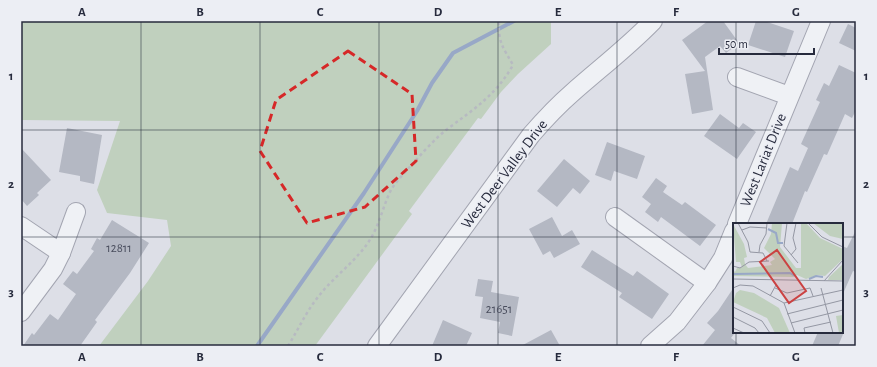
<svg xmlns="http://www.w3.org/2000/svg" width="877" height="367" font-family="'Alegreya Sans',sans-serif">
<rect width="100%" height="100%" fill="#dddfe7"/>
<polygon fill="#c0d0be" points="21,21 551,21 551,44 518,74 501,92 481,119 478,118 409,211 412,214 315,346 99,346 148,281 171,246 167,220 107,213 97,190 120,121 21,120"/>
<g fill="none" stroke-linecap="round" stroke-linejoin="round">
<polyline stroke="#98a8c7" stroke-width="4" points="257,346 364,193 417,111 432,83 453,53 514,21"/>
</g>
<g fill="#b4b8c3">
<polygon points="708,21 723,21 739,43 726,53 720,46 705,57 713,110 692,114 685,74 705,71 682,40"/>
<polygon points="756,21 764,21 794,31 785,57 748,45"/>
<polygon points="848,24 856,28 856,51 839,43"/>
<polygon points="839,65 856,73 856,110 852,118 845,114 827,155 824,154 807,192 805,191 792,224 766,224 790,167 798,171 808,148 801,144 820,102 816,100 824,83 829,86"/>
<polygon points="720,114 739,128 743,123 756,132 737,159 704,136"/>
<polygon points="67,128 102,135 94,184 80,181 80,176 59,172"/>
<polygon points="607,142 645,156 637,179 614,171 611,181 595,175"/>
<polygon points="21,148 51,180 37,193 39,195 27,206 21,199"/>
<polygon points="564,159 590,181 580,194 573,188 557,207 537,191"/>
<polygon points="656,178 667,186 663,192 682,205 685,202 716,225 700,246 661,217 658,222 645,212 651,204 642,197"/>
<polygon points="552,217 562,236 572,230 580,244 554,258 550,251 543,255 529,229"/>
<polygon points="112,220 149,243 130,273 95,320 97,322 80,346 23,346 32,333 34,335 50,314 58,320 76,294 63,284 73,271 77,274 94,251 91,249 97,238 100,240"/>
<polygon points="856,230 856,272 853,271 842,296 842,246 847,248"/>
<polygon points="592,250 633,276 637,271 669,294 652,319 619,297 622,293 581,267"/>
<polygon points="478,279 493,281 491,292 519,297 512,336 498,333 500,322 480,318 483,297 475,296"/>
<polygon points="734,287 734,334 731,338 741,346 702,346 715,330 707,323 718,311"/>
<polygon points="443,320 472,333 466,346 432,346"/>
<polygon points="551,330 560,346 521,346"/>
<polygon points="818,332 844,332 838,346 812,346"/>
</g>
<g fill="none" stroke-linecap="round" stroke-linejoin="round">
<g stroke="#a3a5b1" stroke-width="20">
<g id="minor">
<polyline points="737,77 789,96"/>
<polyline points="615,217 707,283"/>
<polyline points="737,224 821,21"/>
<polyline points="21,226 61,253"/>
<polyline points="21,312 53,269 61,253 76,212"/>
<path d="M377,346l154,-211c13,-15 26,-29 41,-42 27,-24 56,-46 81,-72"/>
<polyline points="650,346 677,322 707,283 723,258 734,231"/>
</g>
</g>
<path stroke="#b7bac1" stroke-width="2.5" stroke-dasharray="3 3" stroke-linecap="butt" d="M288,346c10,-16 18,-34 30,-49 16,-21 40,-37 53,-59 9,-15 12,-32 20,-48 6,-10 17,-21 25,-30 9,-10 20,-22 30,-30 27,-20 50,-35 67,-65 -10,-18 -15,-22 -14,-44"/>
<use href="#minor" stroke="#eff1f5" stroke-width="18"/>
</g>
<path fill="none" stroke="#d62828" stroke-width="3" stroke-dasharray="8 5" stroke-linejoin="round" d="M348,51l64,43 4,67 -51,46 -58,16 -47,-72 16,-51z"/>
<path fill="none" stroke="#272b3d" stroke-width="1" stroke-opacity="0.55" d="M141,21v325M260,21v325M379,21v325M498,21v325M617,21v325M736,21v203M21,130h835M21,237h713M842,237h14M736,332v14"/>
<g text-anchor="middle" stroke-width="3.5" stroke-linejoin="round" paint-order="stroke">
<g font-size="13" fill="#4a4e5e">
<text x="119" y="252">12811</text>
<text x="499" y="313">21651</text>
</g>
<g font-size="15" fill="#272b3d" stroke="#eceef4">
<text transform="translate(763 160) rotate(-68)" y="5">West Lariat Drive</text>
<text transform="translate(504 174) rotate(-53)" y="5">West Deer Valley Drive</text>
</g>
</g>
<g transform="translate(733 223)">
<rect width="110" height="110" fill="#dddfe7"/>
<path d="M39,0h10l-2,24 16,21h5v-45h5l14,15 23,11 -1,11 -17,16 -7,-1 -12,4 -9,-4 -4,2 -60,-1v-6l2,2 2,-4 5,-1 -2,-5h-4l-3,-38 11,20 3,13 -3,1 1,6 3,4 24,-3 -2,-3 5,-3 -11,-11 7,-14zM80,0h30v16l-13,-3zM110,41v16h-15l1,-3zM7,67l14,3 25,15 11,25h-15l-8,-15 -34,-16 3,-9zM110,92v18h-4l-3,-17z" fill="#c0d0be"/>
<path fill="none" stroke="#98a8c7" stroke-width="2" d="M35,6l8,4 2,10h5M0,51l57,-1 5,3M76,56l7,-3 7,1"/>
<path fill="none" stroke="#9497a3" stroke-width="1" d="M5,0l10,19 2,10 13,1 4,8M54,0l-3,23 14,17M75,0l14,14 21,10M9,7l8,-3 17,1M26,29l1,-7 6,-11 1,-11M58,32l5,-6 -3,-11 3,-15M0,43l7,2 9,-6 20,-1M0,56l110,2M91,58l19,-21M0,65l7,-3 13,1 31,17 59,-13M42,65l12,5 23,-5 3,8M88,65l12,45M37,73l6,-11M51,80l11,30M0,84l29,14 8,12M54,91l56,-14M0,94l22,11 4,5M58,100l52,-13M0,105l11,5M72,110l-1,-5 27,-6"/>
<path fill="#cb4242" fill-opacity="0.15" stroke="#cb4242" stroke-width="2" d="M44,27l29,41 -17,12 -29,-41z"/>
<rect width="110" height="110" fill="none" stroke="#272b3d" stroke-width="2"/>
</g>
<rect width="877" height="367" fill="none" stroke="#eceef4" stroke-width="44"/>
<path d="M719 48v6h95v-6" fill="none" stroke="#272b3d" stroke-width="2"/>
<text x="725" y="48" font-size="12" fill="#272b3d" stroke="#eceef4" stroke-width="3" paint-order="stroke">50 m</text>
<rect x="22" y="22" width="833" height="323" fill="none" stroke="#272b3d" stroke-width="1.5"/>
<g font-size="13" text-anchor="middle" font-weight="bold" fill="#272b3d">
<text x="82" y="16">A</text>
<text x="200" y="16">B</text>
<text x="320" y="16">C</text>
<text x="438" y="16">D</text>
<text x="558" y="16">E</text>
<text x="676" y="16">F</text>
<text x="796" y="16">G</text>
<text x="11" y="80">1</text>
<text x="866" y="80">1</text>
<text x="11" y="188">2</text>
<text x="866" y="188">2</text>
<text x="11" y="296">3</text>
<text x="866" y="296">3</text>
<text x="82" y="361">A</text>
<text x="200" y="361">B</text>
<text x="320" y="361">C</text>
<text x="438" y="361">D</text>
<text x="558" y="361">E</text>
<text x="676" y="361">F</text>
<text x="796" y="361">G</text>
</g>
</svg>
